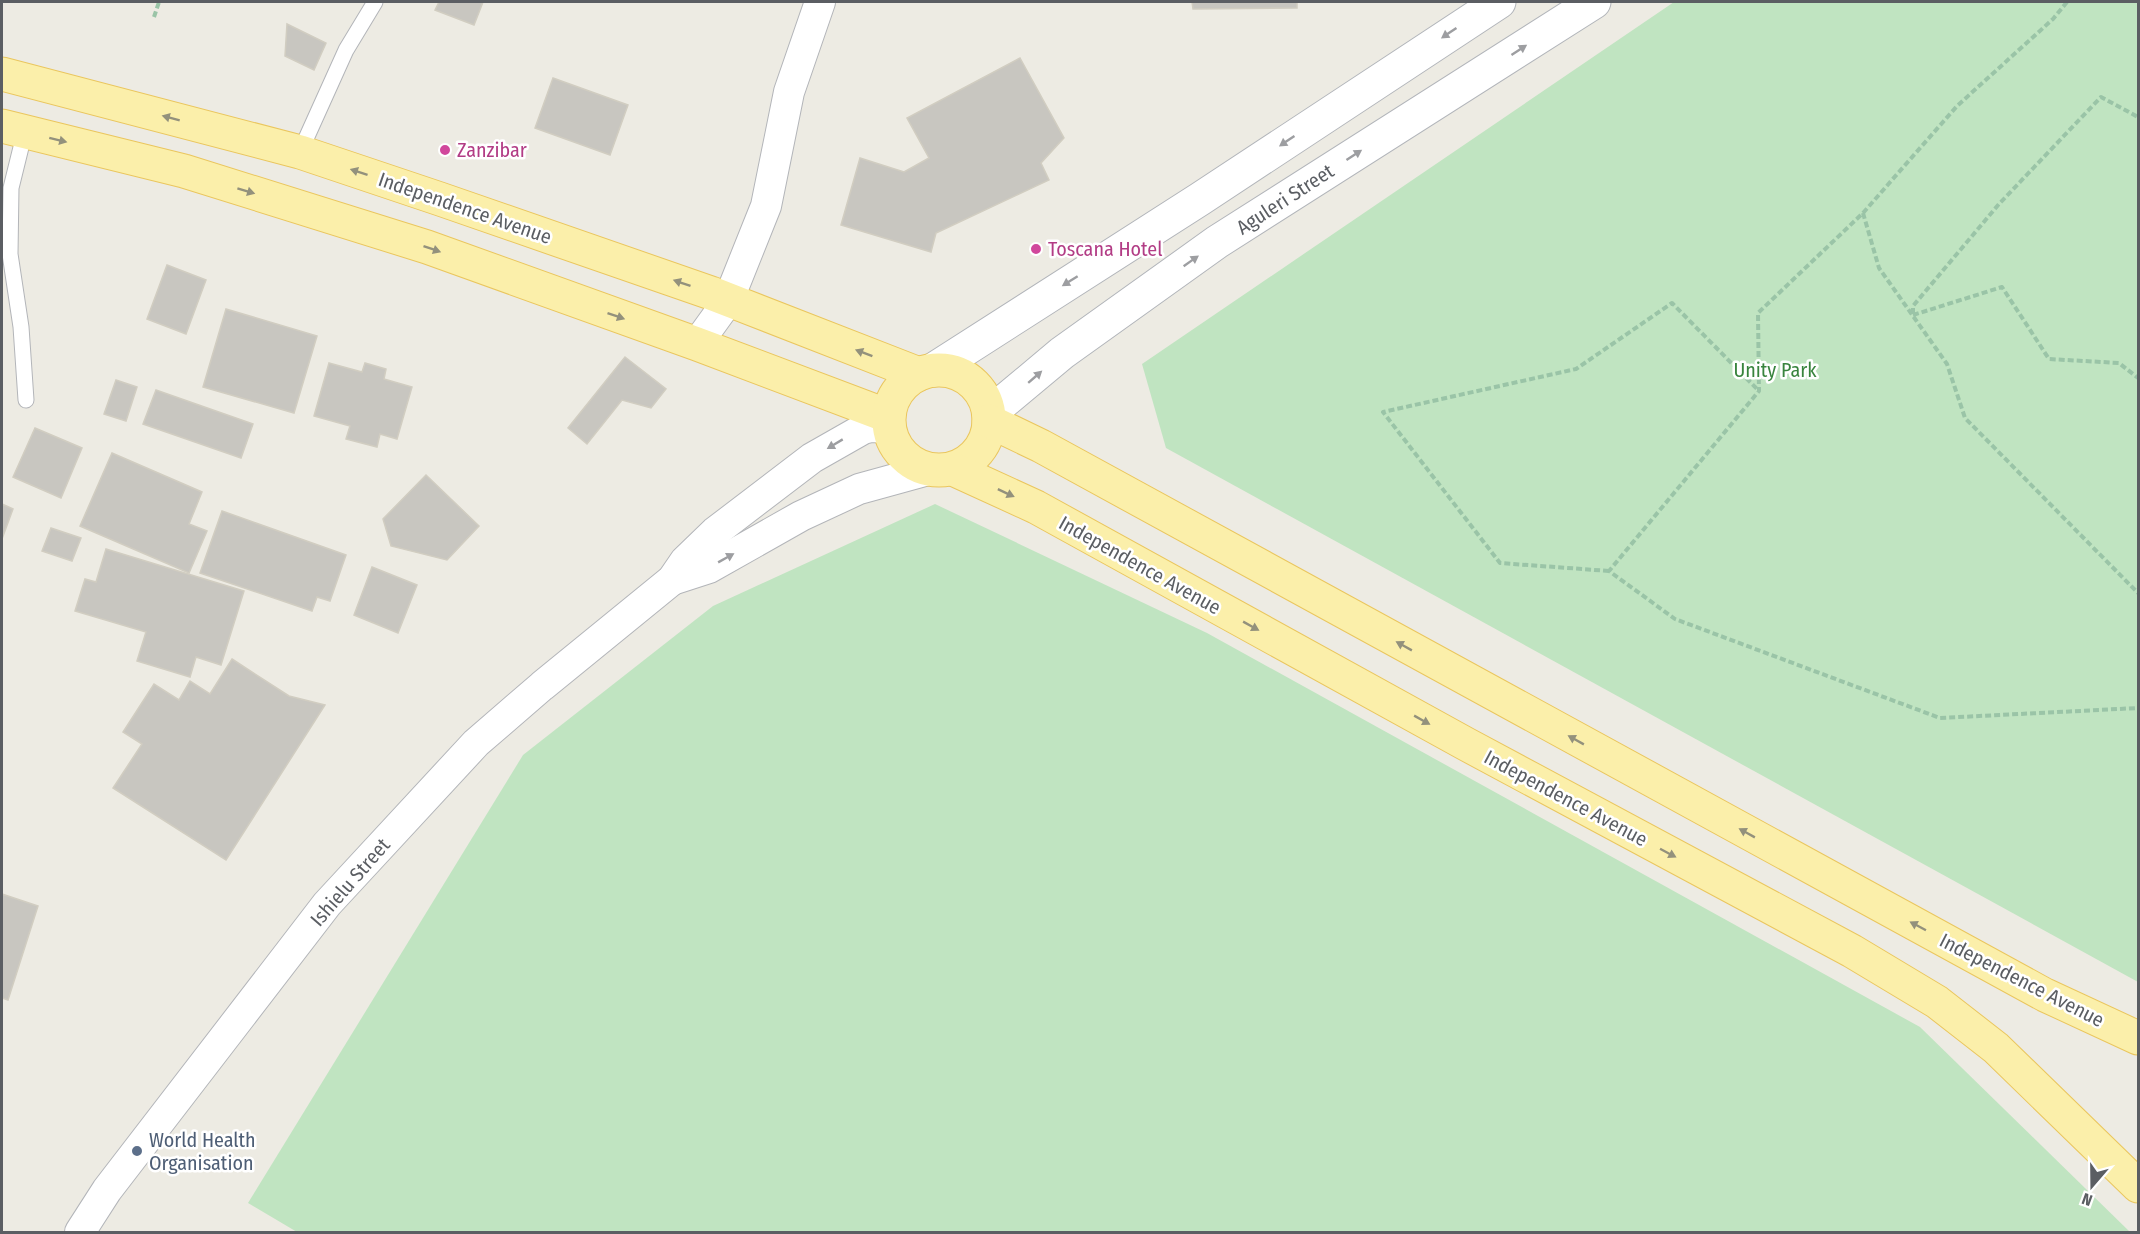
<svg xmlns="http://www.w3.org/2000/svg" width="2140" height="1234" font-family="'Fira Sans Condensed',sans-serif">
<rect width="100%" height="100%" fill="#edebe3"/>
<g fill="#c0e4c1">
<polygon points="1674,2 2138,2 2138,982 1166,448 1142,364"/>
<polygon points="935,504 1207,633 1920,1027 2130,1232 297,1232 248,1203 523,755 713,606"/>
</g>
<g fill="#c8c6c0" stroke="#d1cdc1" stroke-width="1.5">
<polygon points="439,2 483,2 474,25 435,10"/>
<polygon points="1192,2 1297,2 1297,8 1193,9"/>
<polygon points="287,24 326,43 314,70 285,56"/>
<polygon points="1020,58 1064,138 1041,163 1049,180 936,233 931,252 841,225 860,158 904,172 929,158 907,118"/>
<polygon points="553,78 628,105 610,155 535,128"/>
<polygon points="167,265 206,280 186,334 147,319"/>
<polygon points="226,309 317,336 294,413 203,387"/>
<polygon points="625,357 666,389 651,408 622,400 587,444 568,428"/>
<polygon points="329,363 362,372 365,363 386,369 384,379 412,387 397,439 380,434 377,447 346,439 350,426 314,416"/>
<polygon points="116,380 137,387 126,421 104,414"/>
<polygon points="156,390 253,424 241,458 143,424"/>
<polygon points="35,428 82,448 61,498 13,477"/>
<polygon points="112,453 202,492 189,524 207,531 189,573 80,526"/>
<polygon points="426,475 479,526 447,560 391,546 383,519"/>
<polygon points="2,504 13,509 2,539"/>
<polygon points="222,511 346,555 330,601 317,597 312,611 200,573"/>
<polygon points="51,528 81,538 72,561 42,551"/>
<polygon points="106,549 244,591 221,665 196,657 190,677 137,661 146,632 75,611 85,579 96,582"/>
<polygon points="372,567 417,585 398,633 354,615"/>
<polygon points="232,659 289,696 325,705 226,860 113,788 142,744 123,732 154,684 179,700 190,681 210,694"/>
<polygon points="2,894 38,906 8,1000 2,998"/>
</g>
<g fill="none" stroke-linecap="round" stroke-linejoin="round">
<g stroke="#b3b5b9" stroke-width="17">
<g id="lane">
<polyline points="25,131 11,188 10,254 21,327 26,400"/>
<polyline points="300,152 346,50 375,2"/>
</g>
</g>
<g stroke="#b3b5b9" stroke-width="32">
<g id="street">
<polyline points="697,344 728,301 766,206 789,92 820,2"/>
<polyline points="672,580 709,568 801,516 859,489 928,470"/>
<polyline points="80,1232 107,1190 327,904 476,743 542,686 672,580 685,561 715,532 812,458 863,429 871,427 889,428"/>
</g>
</g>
<g stroke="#b2b5ba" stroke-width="35">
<g id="secondary">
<polyline points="933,370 1200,199 1499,2"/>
<polyline points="989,414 1062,353 1217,242 1594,2"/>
</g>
</g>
<g stroke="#eac65e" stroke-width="35">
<g id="primary">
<polyline points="2,74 300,152 440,199 711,293 919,374"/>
<polyline points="2,126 184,171 427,247 697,344 888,416"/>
<circle cx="939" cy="420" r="50"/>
<polyline points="989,421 1041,446 2045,995 2138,1038"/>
<polyline points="953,469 1036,507 1466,744 1852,951 1937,1002 1996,1048 2138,1186"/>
</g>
</g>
<g stroke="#9ac4a7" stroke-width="4" stroke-dasharray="6 3" stroke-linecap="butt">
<polyline points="2067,2 2053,19 1957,106 1863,213 1758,313 1759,391 1609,571 1675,619 1940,718 2138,708"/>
<polyline points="154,17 159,2"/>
<polyline points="1863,213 1879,268 1947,364 1965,418 2138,593"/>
<polyline points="1913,314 1913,306 1999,204 2101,97 2138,117"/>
<polyline points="1913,315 2002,287 2049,359 2119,363 2138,378"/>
<polyline points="1609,571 1500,563 1383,412 1576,369 1672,303 1758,390"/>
</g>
<use href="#lane" stroke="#fff" stroke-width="15"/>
<use href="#street" stroke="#fff" stroke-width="30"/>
<use href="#secondary" stroke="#fff" stroke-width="33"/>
<use href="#primary" stroke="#fbefaa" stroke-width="33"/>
</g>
<defs><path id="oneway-solid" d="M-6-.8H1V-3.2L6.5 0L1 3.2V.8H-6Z" transform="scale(1.5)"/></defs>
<g fill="#9d9ea1">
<use href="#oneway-solid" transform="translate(1449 33) rotate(146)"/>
<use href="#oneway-solid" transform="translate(1519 50) rotate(-33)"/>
<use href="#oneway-solid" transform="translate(1287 141) rotate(146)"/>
<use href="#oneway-solid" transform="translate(1354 155) rotate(-33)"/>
<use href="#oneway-solid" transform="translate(1191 261) rotate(-35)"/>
<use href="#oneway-solid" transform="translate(1070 281) rotate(148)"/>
<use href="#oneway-solid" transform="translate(1035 377) rotate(-41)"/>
<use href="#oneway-solid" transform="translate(835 444) rotate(149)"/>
<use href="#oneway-solid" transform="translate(726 558) rotate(-29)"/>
</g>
<g fill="#93917c">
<use href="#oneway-solid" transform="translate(171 118) rotate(-165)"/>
<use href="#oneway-solid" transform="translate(58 140) rotate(14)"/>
<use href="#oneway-solid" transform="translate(359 172) rotate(-162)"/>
<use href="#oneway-solid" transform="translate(246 191) rotate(17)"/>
<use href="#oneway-solid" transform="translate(432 249) rotate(19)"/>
<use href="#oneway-solid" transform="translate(682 283) rotate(-161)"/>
<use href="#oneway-solid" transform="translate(616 316) rotate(19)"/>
<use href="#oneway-solid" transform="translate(864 353) rotate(-159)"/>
<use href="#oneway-solid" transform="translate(1006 493) rotate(25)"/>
<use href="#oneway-solid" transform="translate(1251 626) rotate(29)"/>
<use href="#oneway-solid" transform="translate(1404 646) rotate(-151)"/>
<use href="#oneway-solid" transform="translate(1422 720) rotate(29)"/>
<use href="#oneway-solid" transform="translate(1576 740) rotate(-151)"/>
<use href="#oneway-solid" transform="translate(1747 833) rotate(-151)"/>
<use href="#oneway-solid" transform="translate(1668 853) rotate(28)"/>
<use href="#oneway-solid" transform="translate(1918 926) rotate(-152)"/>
</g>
<g fill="#d1479c" stroke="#fff" stroke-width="2">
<circle cx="445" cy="150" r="6"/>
<circle cx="1036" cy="249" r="6"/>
</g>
<circle fill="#5c6f8a" stroke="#fff" stroke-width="2" cx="137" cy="1151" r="6"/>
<g text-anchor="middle" stroke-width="5" stroke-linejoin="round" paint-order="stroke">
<g font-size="20" fill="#b23c85" stroke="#fff" text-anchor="start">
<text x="457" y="157">Zanzibar</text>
<text x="1048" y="256">Toscana Hotel</text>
</g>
<g font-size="20" fill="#5b5e63" stroke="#fff">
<text transform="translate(1285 199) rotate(-33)" y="7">Aguleri Street</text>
<text transform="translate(465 208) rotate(19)" y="7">Independence Avenue</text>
<text transform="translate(1140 565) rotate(29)" y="7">Independence Avenue</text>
<text transform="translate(1566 798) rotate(28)" y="7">Independence Avenue</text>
<text transform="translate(350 882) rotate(-49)" y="7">Ishielu Street</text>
<text transform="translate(2022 980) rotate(27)" y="7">Independence Avenue</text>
</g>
<g font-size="20" fill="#39843e" stroke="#fff">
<text x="1775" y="377">Unity Park</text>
</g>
<g font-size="20" fill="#4e5e75" stroke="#fff" text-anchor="start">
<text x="149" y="1147">World Health<tspan x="149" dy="23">Organisation</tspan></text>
</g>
</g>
<rect width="2140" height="1234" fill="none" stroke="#5b5e63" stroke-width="6"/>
<g transform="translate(2092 1186) rotate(200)" stroke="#ffffff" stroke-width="4.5" paint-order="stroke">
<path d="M0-4.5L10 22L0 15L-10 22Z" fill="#5b5e63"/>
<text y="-9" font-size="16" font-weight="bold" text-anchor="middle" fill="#5b5e63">N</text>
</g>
</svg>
